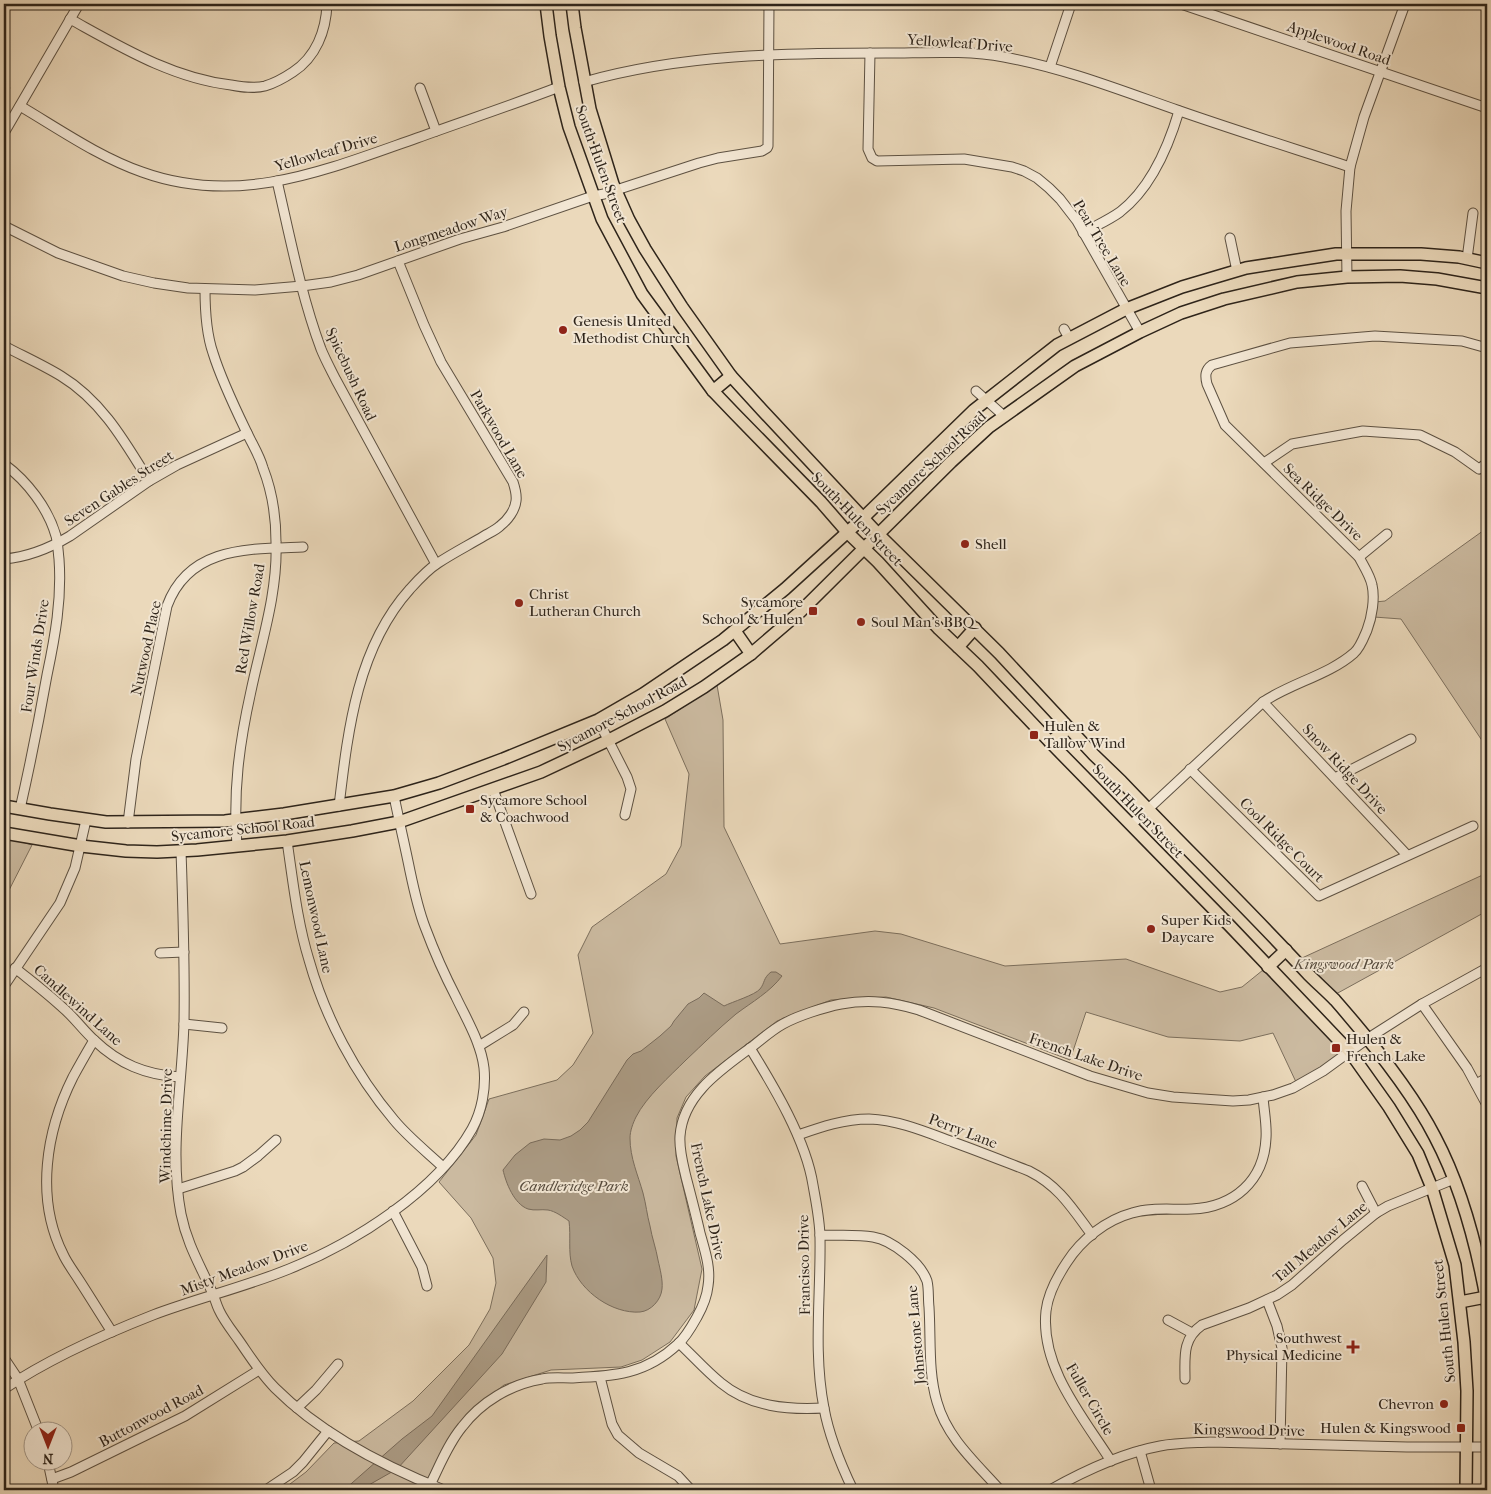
<svg xmlns="http://www.w3.org/2000/svg" width="1491" height="1494" font-family="'IM FELL French Canon',serif">
<rect width="100%" height="100%" fill="#ebd9bb"/>
<filter id="stains"><feTurbulence type="fractalNoise" baseFrequency=".004" numOctaves="4"/><feColorMatrix values="0 0 0 0 .2 0 0 0 0 .09 0 0 0 0 .02 0 0 0 .5 -.17"/></filter>
<radialGradient id="worn" r=".72"><stop offset=".6" stop-color="#630" stop-opacity="0"/><stop offset="1" stop-color="#630" stop-opacity=".3"/></radialGradient>
<g fill="#cbbaa0" stroke="#7c6f5d">
<polygon points="1487,528 1487,748 1401,619 1374,617 1375,602 1385,601"/>
<polygon points="717,685 723,720 724,827 780,944 875,931 901,934 1005,966 1126,959 1220,992 1242,987 1263,970 1340,1048 1339,1056 1296,1082 1273,1033 1240,1041 1168,1037 1086,1012 1070,1060 934,1008 886,997 831,1000 777,1021 705,1076 686,1097 677,1118 676,1156 702,1269 694,1310 670,1342 642,1360 621,1367 551,1370 504,1385 469,1412 436,1472 422,1490 282,1490 306,1472 334,1443 359,1441 413,1401 469,1345 490,1309 496,1283 493,1258 471,1218 439,1182 476,1135 489,1099 557,1080 573,1065 593,1033 578,955 592,927 666,874 681,846 689,774 665,719"/>
<polygon points="4,836 32,845 4,900"/>
<polygon points="1487,873 1487,911 1336,994 1302,958"/>
</g>
<g fill="#ab9b84" stroke="#796b5a">
<path d="M771,972h5l6,4c-12,16 -30,26 -46,38 -18,15 -33,30 -50,46 -16,16 -40,37 -50,57 -3,6 -6,14 -6,21 0,20 8,37 13,55 3,11 4,22 7,33 2,12 6,22 8,34 2,9 5,20 4,29 -1,11 -11,22 -22,23 -27,2 -59,-20 -68,-46 -4,-14 -1,-30 -3,-45 -6,-4 -14,-10 -21,-11 -7,-1 -13,1 -20,-1 -14,-5 -22,-26 -25,-39l12,-15 15,-12 14,-4 16,1 11,-4 9,-6 8,-8 39,-62 6,-6 8,-3 19,-15 11,-10 3,-5 14,-17 11,-6 5,-5 20,13c8,-4 31,-11 36,-17 5,-6 3,-11 11,-17z"/>
<polygon points="547,1255 546,1282 502,1354 397,1469 360,1490 344,1490 402,1439 432,1416"/>
</g>
<g fill="none" stroke-linecap="round" stroke-linejoin="round">
<polyline stroke="#796b5a" stroke-width="2.5" points="4,82 6,87 9,88"/>
<g stroke="#5d5142" stroke-width="11">
<g id="minor">
<polyline points="1181,4 1487,108"/>
<path d="M70,19c51,28 102,59 161,66 11,2 23,4 34,1 10,-3 19,-8 28,-14 23,-15 33,-41 34,-68"/>
<polyline points="870,53 868,149 872,158 877,161 964,159 1012,167 1024,171 1037,178 1049,188 1060,199 1077,221 1140,332"/>
<polyline points="1050,67 1071,4"/>
<path d="M584,82c98,-28 201,-29 302,-29 38,0 80,-3 118,4 60,11 116,33 173,53 57,20 115,38 173,57"/>
<polyline points="420,88 436,131"/>
<path d="M20,106c39,23 79,51 122,66 97,35 184,-2 275,-34 47,-17 95,-33 142,-51"/>
<polyline points="4,133 79,4"/>
<path d="M277,181c13,56 24,114 44,168 4,10 10,21 15,31l100,184"/>
<polyline points="4,226 58,253 123,276 154,283 188,288 255,290 302,286 331,282 358,275 460,239 503,227 593,196 604,194 699,163 718,158 762,151 767,148 768,146 769,4"/>
<path d="M1083,233c12,-7 26,-13 37,-21 31,-24 48,-64 59,-101"/>
<polyline points="1230,238 1237,271"/>
<polyline points="1467,259 1473,213"/>
<polyline points="1347,277 1346,211 1350,167 1364,117 1405,4"/>
<path d="M205,289c0,21 1,44 8,64 9,29 23,57 36,84 5,10 11,20 14,31 9,23 13,49 13,74 2,51 -15,101 -25,149 -12,54 -18,100 -14,155"/>
<polyline points="1064,329 1069,338"/>
<path d="M4,346c19,10 39,19 57,30 41,25 64,66 88,105"/>
<polyline points="976,391 1004,416"/>
<polyline points="1264,463 1292,444 1363,431 1420,435 1455,452 1479,469 1487,463"/>
<path d="M4,464c23,17 44,44 52,72 2,8 2,15 3,23 3,40 -4,78 -12,116 -8,45 -17,90 -27,134"/>
<polyline points="1359,557 1387,534"/>
<path d="M4,559c24,-2 46,-11 66,-23l79,-55 28,-16 70,-32"/>
<polyline points="1263,702 1407,855"/>
<polyline points="598,720 627,777 631,789 625,815"/>
<polyline points="1190,769 1319,896 1473,826"/>
<polyline points="1335,778 1411,739"/>
<polyline points="493,789 531,894"/>
<path d="M339,806c9,-76 18,-158 71,-217 9,-10 17,-19 28,-26 15,-10 31,-18 46,-27 5,-3 12,-6 16,-10 8,-6 15,-16 16,-25 1,-7 -1,-13 -3,-19l-72,-120 -17,-37 -26,-64"/>
<path d="M128,823l8,-64 31,-153c22,-60 82,-57 136,-59"/>
<path d="M1131,825l132,-123c28,-19 66,-27 91,-49 6,-5 10,-16 13,-23 5,-13 8,-32 5,-45 -2,-10 -9,-20 -13,-28l-134,-132 -18,-41c-2,-8 -2,-14 5,-19l78,-22 85,-7 87,5 25,7"/>
<path d="M287,841c6,40 10,80 22,119 16,57 46,114 85,160 14,17 33,32 49,47"/>
<path d="M181,851c2,57 4,115 3,172 -2,64 -15,128 -3,191 6,30 19,51 31,78 3,6 4,12 7,18 5,11 14,22 21,32 11,16 21,32 35,46 46,46 108,78 169,102"/>
<polyline points="160,953 184,952"/>
<path d="M15,968c16,13 32,25 47,39 12,10 21,23 32,33 25,24 52,35 86,37"/>
<polyline points="4,986 60,903 75,868 86,820"/>
<polyline points="1422,1004 1467,1068 1487,1105"/>
<polyline points="184,1024 222,1028"/>
<path d="M94,1040c-7,12 -14,24 -21,37 -27,54 -38,121 -10,177 4,9 11,18 16,26 11,17 22,35 33,52"/>
<polyline points="479,1046 513,1025 524,1012"/>
<path d="M750,1048c24,39 56,92 63,137 3,17 7,36 7,53 1,56 -7,114 4,170 5,28 17,57 29,82"/>
<polyline points="1476,1084 1487,1078"/>
<path d="M798,1135c23,-8 46,-16 71,-16 29,1 57,13 84,23 25,9 50,19 76,29 30,15 43,37 63,64"/>
<polyline points="1362,1186 1376,1213"/>
<polyline points="178,1189 235,1171 243,1167 258,1156 276,1140"/>
<polyline points="393,1211 422,1267 427,1286"/>
<path d="M820,1235c17,1 36,-1 53,2 19,3 48,26 54,44 2,8 1,18 2,26 2,32 -1,65 8,95 10,36 39,61 63,88"/>
<polyline points="1267,1300 1277,1326 1282,1348 1280,1444"/>
<polyline points="1168,1320 1192,1333"/>
<path d="M679,1343c14,13 27,28 42,40 29,24 67,27 103,25"/>
<polyline points="4,1358 18,1379 39,1432"/>
<polyline points="600,1377 612,1424 618,1435 639,1453 678,1476 691,1490"/>
<path d="M1185,1379c0,-22 -3,-40 17,-54l47,-17 28,-13 15,-10 51,-45 33,-27 12,-7 66,-27"/>
<path d="M4,1389c46,-31 98,-54 149,-74 45,-17 92,-28 136,-46 65,-26 148,-78 183,-140 10,-18 14,-41 12,-61 -3,-25 -17,-48 -28,-71 -12,-23 -22,-46 -31,-70 -7,-18 -11,-37 -15,-56 -5,-25 -11,-50 -16,-75"/>
<polyline points="297,1408 316,1390 338,1364"/>
<polyline points="1140,1451 1151,1490"/>
<path d="M1111,1461c-28,-44 -71,-94 -65,-150 2,-18 11,-34 21,-49 14,-22 39,-42 65,-49 19,-6 40,-3 60,-4 42,-2 72,-28 74,-71 1,-13 -2,-27 -3,-41"/>
<polyline points="48,1462 54,1490"/>
<polyline points="52,1479 71,1472 185,1416 259,1370"/>
<path d="M430,1485c10,-20 18,-41 32,-58 19,-25 49,-43 80,-48 9,-2 19,-1 29,-1 43,-2 74,-3 107,-34 8,-7 14,-18 19,-27 5,-9 10,-21 11,-31 3,-18 -3,-35 -8,-53 -4,-18 -9,-37 -14,-56 -3,-13 -7,-27 -6,-41 3,-42 42,-67 73,-90 9,-7 19,-16 30,-22 14,-8 42,-17 58,-20 29,-5 51,-2 78,6l171,66 58,17 25,4 60,4 16,-1 24,-5 20,-7 30,-17 44,-32 55,-35 65,-36"/>
<polyline points="266,1490 293,1472 303,1462 328,1431"/>
<path d="M1050,1490c34,-19 72,-37 110,-44 16,-3 33,-3 50,-4l197,5h80"/>
</g>
</g>
<g stroke="#2e241a" stroke-width="14">
<g id="major">
<polyline points="546,4 550,36 559,87 569,127 602,219 642,294 713,391 735,414 821,502 847,532 878,562 939,629 978,666 1050,742 1230,926 1350,1052 1389,1107 1418,1154 1432,1188 1455,1265 1464,1342 1467,1391 1466,1490"/>
<path d="M572,4l3,24 15,81 23,75 16,36 16,29 37,58 49,69 31,34 116,124 121,119 95,102 27,26c62,65 126,127 187,193 9,9 18,17 27,26 35,40 76,90 100,137 27,51 42,109 52,166"/>
<polyline points="713,391 731,376"/>
<polyline points="735,631 751,654"/>
<polyline points="958,647 975,628"/>
<polyline points="1050,742 1069,728"/>
<polyline points="4,806 50,814 106,822 225,821 284,814 394,796 439,783 503,759 598,720 643,694 723,640 785,589 863,518 974,410 1057,345 1126,309 1182,287 1246,268 1336,254 1421,254 1459,257 1487,263"/>
<polyline points="4,833 81,846 126,851 157,852 197,850 287,841 352,831 399,822 541,772 609,740 665,711 704,687 751,654 800,612 951,462 989,427 1075,366 1140,332 1181,313 1224,299 1297,282 1347,277 1400,276 1437,279 1487,288"/>
<polyline points="1268,967 1286,950"/>
<polyline points="1460,1302 1486,1297"/>
</g>
</g>
<use href="#minor" stroke="#f2e6d3" stroke-width="9"/>
<use href="#major" stroke="#ebd9bb" stroke-width="11"/>
</g>
<g fill="#8f2418" stroke="#f2e6d3" stroke-width="2">
<circle cx="563" cy="330" r="5"/>
<circle cx="965" cy="544" r="5"/>
<circle cx="519" cy="603" r="5"/>
<rect x="808" y="606" width="10" height="10" rx="2.5"/>
<circle cx="861" cy="622" r="5"/>
<rect x="1029" y="730" width="10" height="10" rx="2.5"/>
<rect x="465" y="804" width="10" height="10" rx="2.5"/>
<circle cx="1151" cy="929" r="5"/>
<rect x="1331" y="1043" width="10" height="10" rx="2.5"/>
<path d="M1350.5 1339.5h5v5h5v5h-5v5h-5v-5h-5v-5h5z"/>
<circle cx="1444" cy="1404" r="5"/>
<rect x="1456" y="1423" width="10" height="10" rx="2.5"/>
</g>
<g text-anchor="middle" stroke-width="4" stroke-linejoin="round" paint-order="stroke">
<g font-size="15" fill="#2e241a" stroke="#f2e6d3">
<text transform="translate(960 43) rotate(4)" y="5">Yellowleaf Drive</text>
<text transform="translate(1339 43) rotate(19)" y="5">Applewood Road</text>
<text transform="translate(326 152) rotate(-16)" y="5">Yellowleaf Drive</text>
<text transform="translate(601 164) rotate(70)" y="5">South Hulen Street</text>
<text transform="translate(451 229) rotate(-18)" y="5">Longmeadow Way</text>
<text transform="translate(1102 243) rotate(59)" y="5">Pear Tree Lane</text>
<text transform="translate(351 374) rotate(65)" y="5">Spicebush Road</text>
<text transform="translate(499 434) rotate(60)" y="5">Parkwood Lane</text>
<text transform="translate(931 463) rotate(-43)" y="5">Sycamore School Road</text>
<text transform="translate(119 488) rotate(-33)" y="5">Seven Gables Street</text>
<text transform="translate(1323 502) rotate(44)" y="5">Sea Ridge Drive</text>
<text transform="translate(857 519) rotate(46)" y="5">South Hulen Street</text>
<text transform="translate(250 619) rotate(-80)" y="5">Red Willow Road</text>
<text transform="translate(146 648) rotate(-78)" y="5">Nutwood Place</text>
<text transform="translate(35 656) rotate(-81)" y="5">Four Winds Drive</text>
<text transform="translate(622 714) rotate(-28)" y="5">Sycamore School Road</text>
<text transform="translate(1345 769) rotate(47)" y="5">Snow Ridge Drive</text>
<text transform="translate(1138 811) rotate(46)" y="5">South Hulen Street</text>
<text transform="translate(243 829) rotate(-6)" y="5">Sycamore School Road</text>
<text transform="translate(1282 840) rotate(45)" y="5">Cool Ridge Court</text>
<text transform="translate(316 917) rotate(78)" y="5">Lemonwood Lane</text>
<text transform="translate(78 1005) rotate(42)" y="5">Candlewind Lane</text>
<text transform="translate(1086 1057) rotate(19)" y="5">French Lake Drive</text>
<text transform="translate(166 1126) rotate(-89)" y="5">Windchime Drive</text>
<text transform="translate(963 1131) rotate(21)" y="5">Perry Lane</text>
<text transform="translate(708 1201) rotate(78)" y="5">French Lake Drive</text>
<text transform="translate(1320 1242) rotate(-40)" y="5">Tall Meadow Lane</text>
<text transform="translate(804 1265) rotate(-91)" y="5">Francisco Drive</text>
<text transform="translate(244 1268) rotate(-20)" y="5">Misty Meadow Drive</text>
<text transform="translate(1444 1321) rotate(-96)" y="5">South Hulen Street</text>
<text transform="translate(916 1335) rotate(-95)" y="5">Johnstone Lane</text>
<text transform="translate(1090 1399) rotate(60)" y="5">Fuller Circle</text>
<text transform="translate(151 1416) rotate(-28)" y="5">Buttonwood Road</text>
<text transform="translate(1249 1430) rotate(1)" y="5">Kingswood Drive</text>
</g>
<g font-size="15" fill="#2e241a" stroke="#f2e6d3" text-anchor="start">
<text x="573" y="326">Genesis United<tspan x="573" dy="17">Methodist Church</tspan></text>
<text x="975" y="549">Shell</text>
<text x="529" y="599">Christ<tspan x="529" dy="17">Lutheran Church</tspan></text>
<text x="803" y="607" text-anchor="end">Sycamore<tspan x="803" dy="17">School &amp; Hulen</tspan></text>
<text x="871" y="627">Soul Man's BBQ</text>
<text x="1044" y="731">Hulen &amp;<tspan x="1044" dy="17">Tallow Wind</tspan></text>
<text x="480" y="805">Sycamore School<tspan x="480" dy="17">&amp; Coachwood</tspan></text>
<text x="1161" y="925">Super Kids<tspan x="1161" dy="17">Daycare</tspan></text>
<text x="1346" y="1044">Hulen &amp;<tspan x="1346" dy="17">French Lake</tspan></text>
<text x="1342" y="1343" text-anchor="end">Southwest<tspan x="1342" dy="17">Physical Medicine</tspan></text>
<text x="1434" y="1409" text-anchor="end">Chevron</text>
<text x="1451" y="1433" text-anchor="end">Hulen &amp; Kingswood</text>
</g>
<g font-size="15" font-style="italic" fill="#554a3c" stroke="#f2e6d3">
<text x="1344" y="969">Kingswood Park</text>
<text x="574" y="1191">Candleridge Park</text>
</g>
</g>
<rect width="1491" height="1494" fill="none" stroke="#ebd9bb" stroke-width="20"/>
<rect x="5" y="5" width="1481" height="1484" fill="none" stroke="#2e241a" stroke-width="2.5"/>
<rect x="10" y="10" width="1471" height="1474" fill="none" stroke="#2e241a"/>
<g transform="translate(48 1446) rotate(180)"><circle r="24" fill="#f2e6d3" stroke="#a49889"/>
<path d="M0-4L9 19L0 12L-9 19Z" fill="#8f2418"/>
<text y="-8" font-size="14" font-weight="bold" text-anchor="middle" fill="#2e241a">N</text>
</g>
<rect width="100%" height="100%" filter="url(#stains)"/>
<rect width="100%" height="100%" fill="url(#worn)"/>
</svg>
